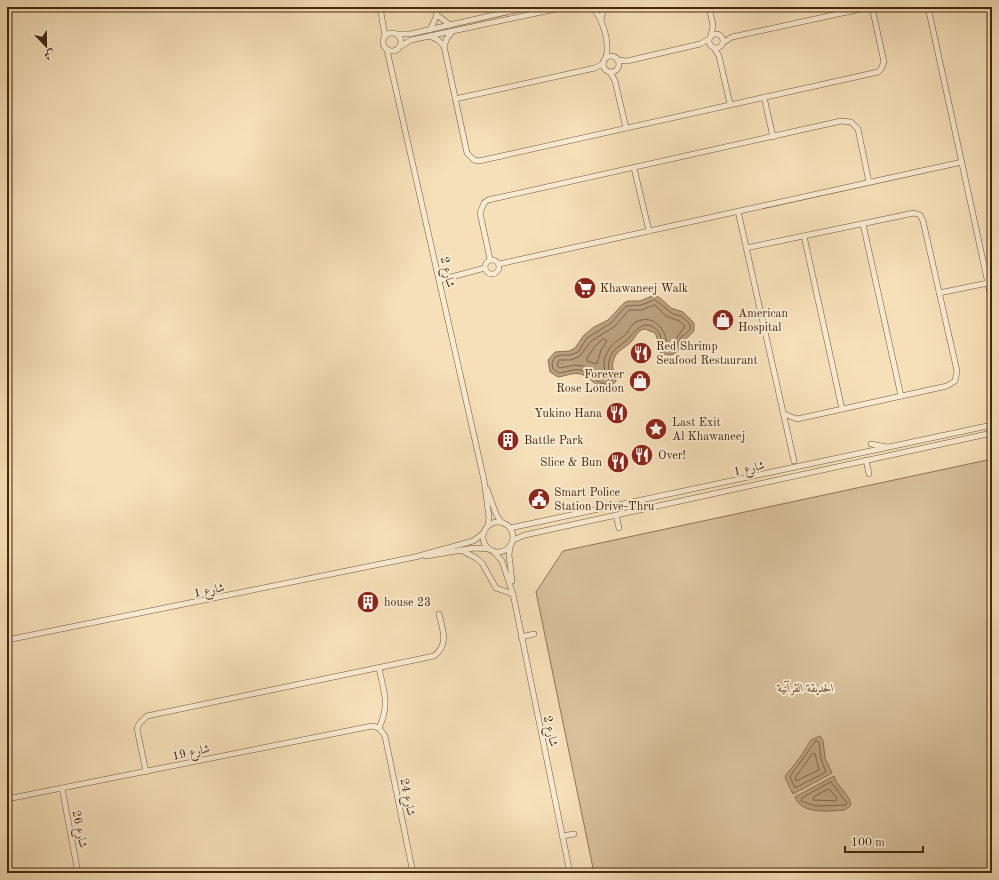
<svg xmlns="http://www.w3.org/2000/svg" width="999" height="880" font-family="'Old Standard TT',Amiri,serif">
<rect width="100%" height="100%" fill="#f6e0b9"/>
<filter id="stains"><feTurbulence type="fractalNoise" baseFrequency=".005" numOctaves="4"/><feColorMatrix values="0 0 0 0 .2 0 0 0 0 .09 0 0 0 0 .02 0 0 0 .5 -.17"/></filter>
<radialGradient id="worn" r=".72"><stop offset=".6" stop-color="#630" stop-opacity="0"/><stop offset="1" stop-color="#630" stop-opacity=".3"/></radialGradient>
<polygon fill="#d8c19c" stroke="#8f7456" points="992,459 992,873 594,873 536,592 563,551"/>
<g fill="#baa180" stroke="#8c7053">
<path d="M652,296l7,1 12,11 12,4 11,11v8c-3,4 -7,6 -10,10 -6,9 -8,18 -23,12 -5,-6 -2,-13 -6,-20l-10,-4c-8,1 -9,8 -14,13 -7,7 -16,9 -18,20 -2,6 3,12 3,19l-6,7c-14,2 -17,-10 -29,-14 -8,-2 -15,2 -23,3l-8,-5 -2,-12 7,-8 14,-1 6,-3 9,-13 10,-8 14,-7 16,-17 4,-2h12z"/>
<polygon points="820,736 823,740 825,758 832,773 793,794 786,780 785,776 799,759 811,740"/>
<path d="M834,776c3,11 16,18 17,29l-6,5c-16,1 -43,5 -50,-13z"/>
</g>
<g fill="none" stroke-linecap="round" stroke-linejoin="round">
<g stroke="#806448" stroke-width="1">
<path d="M655,300l18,14 8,2 9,8v6c-2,2 -5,4 -8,6 -6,7 -6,19 -18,14 -4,-6 -1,-14 -7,-20 -13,-12 -20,0 -28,8 -8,9 -17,9 -20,23 -2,7 2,13 3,19l-4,4c-11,1 -16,-11 -27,-14 -8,-1 -14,2 -22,3l-6,-4 -1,-6 3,-6 6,-2h9l8,-3 9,-14 24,-15 15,-17 15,-1z"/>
<path d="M655,305l11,11 13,5 6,5 -13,19h-5c-1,-15 -13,-32 -31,-23 -6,3 -7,10 -12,14 -7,5 -13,8 -17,17 -7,12 1,18 -2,26l-22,-13 -9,-1 -14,3 -3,-2 2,-6h12l9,-4 11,-15 23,-14 15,-17h12z"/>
<polygon points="604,339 607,341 601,350 597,364 587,361 587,358 596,345"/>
<polygon points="816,741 819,742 821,759 826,772 795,788 790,777"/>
<polygon points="815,754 819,770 796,781 795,778 812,754"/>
<polygon points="831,782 847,803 846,805 816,806 801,801 802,798"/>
<polygon points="829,789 837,798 836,801 813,800 814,797"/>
</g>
<g stroke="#72553a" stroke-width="6">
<g id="minor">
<polyline points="380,7 385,36"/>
<path d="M592,7c11,12 18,35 14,51"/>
<polyline points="709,7 713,25 711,36"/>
<polyline points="928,7 992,302"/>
<polyline points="437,15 450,25"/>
<polyline points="601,20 604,7"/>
<polyline points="430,30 437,15 435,7"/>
<circle cx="392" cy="42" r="9"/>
<circle cx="716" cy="41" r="7"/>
<polyline points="398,34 410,34 529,7"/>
<polyline points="430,36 438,40 444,46 467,153 474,160 479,161 878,72 881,69 884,62 872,7"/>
<polyline points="724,42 732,37 870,7"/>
<polyline points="401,46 411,40 565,7"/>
<polyline points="444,46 447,38 452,32"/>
<polyline points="714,48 719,56 730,104"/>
<polyline points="387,50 484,480 489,517 488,526"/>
<circle cx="611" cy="64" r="8"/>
<polyline points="617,60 627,61 700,44 709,39"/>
<polyline points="610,72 615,81 626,128"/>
<polyline points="764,97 773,137"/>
<polyline points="455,99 595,68 604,63"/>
<polyline points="634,168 649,231"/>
<polyline points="738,211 794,461"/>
<polyline points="863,224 901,396"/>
<polyline points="804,236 842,409"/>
<polyline points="746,248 914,213 920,215 923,221 957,371 955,381 947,386 797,419 784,414"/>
<polyline points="490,259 480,213 484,203 488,200 841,121 851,122 858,129 869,182"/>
<circle cx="492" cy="267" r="7"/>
<polyline points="499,264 962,162"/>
<polyline points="440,280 485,268"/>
<polyline points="939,293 988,283"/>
<polyline points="871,444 887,447"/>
<polyline points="866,460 869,474"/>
<polyline points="487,489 496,514 501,522"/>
<polyline points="616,515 619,528"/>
<circle cx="498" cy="537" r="15"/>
<polyline points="510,528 992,425"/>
<polyline points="513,540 525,535 992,433"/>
<polyline points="510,546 509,555 512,581"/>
<polyline points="461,550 476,558 482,563 496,588 513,594"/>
<polyline points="493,551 502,561 513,594 570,873"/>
<polyline points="426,556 474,548 489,549"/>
<polyline points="521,637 534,634"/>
<polyline points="7,640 415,557 473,541 484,533"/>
<path d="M379,728c11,-24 5,-35 0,-60"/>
<path d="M146,772l-9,-43 2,-5 8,-8 287,-60c15,-11 9,-26 5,-42"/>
<polyline points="62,788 78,873"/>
<polyline points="7,799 372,726 379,728 385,736 413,873"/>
<polyline points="562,836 574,834"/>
</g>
</g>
<use href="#minor" stroke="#f9ebd2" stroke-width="5"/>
</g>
<defs>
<g id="supermarket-disc" transform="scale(1.15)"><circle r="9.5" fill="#8f2418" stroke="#f9ebd2"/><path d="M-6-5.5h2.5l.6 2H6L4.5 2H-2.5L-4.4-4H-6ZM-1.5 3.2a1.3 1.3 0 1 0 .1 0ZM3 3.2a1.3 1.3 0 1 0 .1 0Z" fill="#fff"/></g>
<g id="shop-disc" transform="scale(1.15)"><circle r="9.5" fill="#8f2418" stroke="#f9ebd2"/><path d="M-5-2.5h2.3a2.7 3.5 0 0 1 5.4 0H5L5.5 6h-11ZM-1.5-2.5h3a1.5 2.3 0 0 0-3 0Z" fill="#fff"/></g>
<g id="restaurant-disc" transform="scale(1.15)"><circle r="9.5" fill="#8f2418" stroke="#f9ebd2"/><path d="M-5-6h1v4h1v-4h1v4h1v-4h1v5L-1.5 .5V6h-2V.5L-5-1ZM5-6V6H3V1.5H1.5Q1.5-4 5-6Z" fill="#fff"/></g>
<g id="sight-disc" transform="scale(1.15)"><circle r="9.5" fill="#8f2418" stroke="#f9ebd2"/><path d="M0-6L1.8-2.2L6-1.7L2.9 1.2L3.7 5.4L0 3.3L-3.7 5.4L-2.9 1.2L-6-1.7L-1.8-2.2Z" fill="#fff"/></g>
<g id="building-disc" transform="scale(1.15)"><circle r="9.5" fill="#8f2418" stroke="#f9ebd2"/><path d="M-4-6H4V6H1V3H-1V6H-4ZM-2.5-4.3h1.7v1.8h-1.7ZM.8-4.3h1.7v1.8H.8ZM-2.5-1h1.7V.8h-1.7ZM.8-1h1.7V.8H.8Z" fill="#fff"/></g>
<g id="civic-disc" transform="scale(1.15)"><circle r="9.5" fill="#8f2418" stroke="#f9ebd2"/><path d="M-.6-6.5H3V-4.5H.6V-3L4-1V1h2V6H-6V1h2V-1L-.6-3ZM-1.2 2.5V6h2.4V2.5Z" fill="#fff"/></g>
</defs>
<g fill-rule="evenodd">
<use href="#supermarket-disc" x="585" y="288"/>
<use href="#shop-disc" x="723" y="320"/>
<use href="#restaurant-disc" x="641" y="353"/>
<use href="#shop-disc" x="640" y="381"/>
<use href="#restaurant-disc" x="617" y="413"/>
<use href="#sight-disc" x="656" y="429"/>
<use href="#building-disc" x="508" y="440"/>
<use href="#restaurant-disc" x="642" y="455"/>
<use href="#restaurant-disc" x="618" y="462"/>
<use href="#civic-disc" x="539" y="499"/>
<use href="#building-disc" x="368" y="602"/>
</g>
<g text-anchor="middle" stroke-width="4" stroke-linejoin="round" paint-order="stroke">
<g font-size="12" fill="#462710" stroke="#f9ebd2">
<text transform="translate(448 272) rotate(78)" y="4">شارع 2</text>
<text transform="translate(749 468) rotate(-12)" y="4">شارع 1</text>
<text transform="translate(209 590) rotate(-11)" y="4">شارع 1</text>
<text transform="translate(551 731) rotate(78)" y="4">شارع 2</text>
<text transform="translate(191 752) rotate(-12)" y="4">شارع 19</text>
<text transform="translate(408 797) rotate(79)" y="4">شارع 24</text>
<text transform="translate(80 829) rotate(79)" y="4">شارع 26</text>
</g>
<g font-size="12" fill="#462710" stroke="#f9ebd2" text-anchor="start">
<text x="600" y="292">Khawaneej Walk</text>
<text x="738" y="317">American<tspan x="738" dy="14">Hospital</tspan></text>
<text x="656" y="350">Red Shrimp<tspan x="656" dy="14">Seafood Restaurant</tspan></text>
<text x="624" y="378" text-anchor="end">Forever<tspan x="624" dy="14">Rose London</tspan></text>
<text x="602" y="417" text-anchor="end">Yukino Hana</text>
<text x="672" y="426">Last Exit<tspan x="672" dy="14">Al Khawaneej</tspan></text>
<text x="524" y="444">Battle Park</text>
<text x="658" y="459">Over!</text>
<text x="602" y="466" text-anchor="end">Slice &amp; Bun</text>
<text x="554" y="496">Smart Police<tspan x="554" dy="14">Station Drive-Thru</tspan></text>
<text x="384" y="606">house 23</text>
</g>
<g font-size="12" font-style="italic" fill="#63462c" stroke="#f9ebd2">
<text x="806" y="692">الحديقة القرآنية</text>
</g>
</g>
<rect width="999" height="880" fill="none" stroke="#f6e0b9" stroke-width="24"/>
<rect x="8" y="8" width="983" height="864" fill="none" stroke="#462710" stroke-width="2"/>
<rect x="12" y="12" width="975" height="856" fill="none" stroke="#462710"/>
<g transform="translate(46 46) rotate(158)" stroke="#f9ebd2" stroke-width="3" paint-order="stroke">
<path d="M0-3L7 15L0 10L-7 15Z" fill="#462710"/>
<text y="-6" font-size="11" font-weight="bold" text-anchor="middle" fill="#462710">ش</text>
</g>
<path d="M845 846v6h78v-6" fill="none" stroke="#462710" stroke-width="2"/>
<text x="851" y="846" font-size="12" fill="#462710" stroke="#f9ebd2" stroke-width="3" paint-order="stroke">100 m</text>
<rect width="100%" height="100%" filter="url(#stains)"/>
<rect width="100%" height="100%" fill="url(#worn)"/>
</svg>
